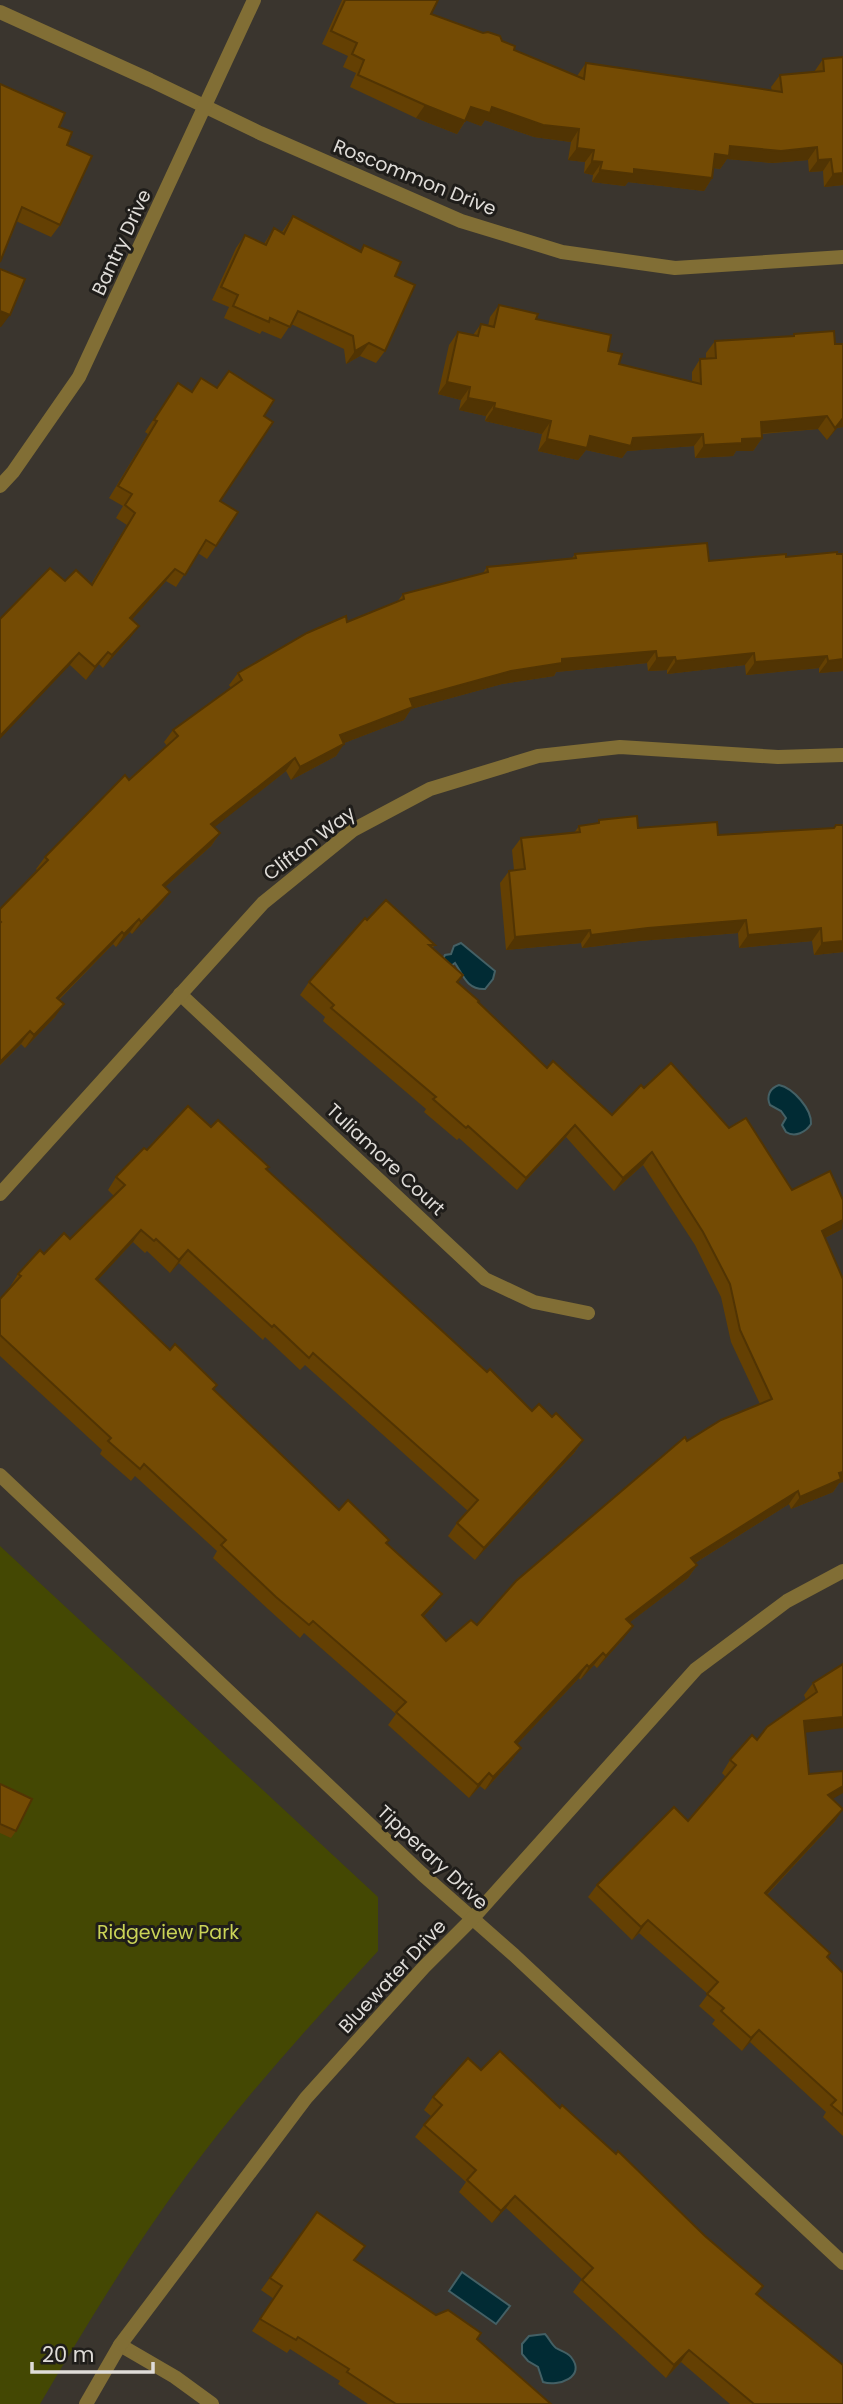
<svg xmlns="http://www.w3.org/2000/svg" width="843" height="2404" font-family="Poppins,sans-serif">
<rect width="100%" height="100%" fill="#3a352e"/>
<path fill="#444803" d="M0,1546l378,351v54c-66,72 -133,145 -191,224 -54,73 -101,151 -147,229h-40z"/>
<g fill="#012b34" stroke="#446065" stroke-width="2">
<path d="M461,943l34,28 -2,8 -8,10c-18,1 -22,-14 -30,-26l-4,3 -8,-7 2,-4 6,-1 3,-8z"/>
<path d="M779,1085c14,3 33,24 32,39 -5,8 -16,14 -25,8l-4,-7 4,-7 -5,-7 -11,-6c-4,-9 0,-17 9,-20z"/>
<polygon points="462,2272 510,2306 496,2324 449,2291"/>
<path d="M545,2334c4,4 6,10 11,14 5,3 11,4 15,9 16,20 -13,30 -28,25l-5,-15 -10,-6 -6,-7v-10l7,-8z"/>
</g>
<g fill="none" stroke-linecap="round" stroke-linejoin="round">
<g stroke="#816e35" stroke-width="14">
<polyline points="0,12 150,80 260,133 461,221 562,252 675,268 843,257"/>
<polyline points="0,486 13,472 79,377 254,0"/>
<polyline points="180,994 485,1279 534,1302 588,1313"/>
<polyline points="0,1194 263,903 353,830 430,789 538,756 620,747 778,757 843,755"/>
<polyline points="0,1475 422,1874 514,1955 843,2263"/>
<polyline points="120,2345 175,2377 212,2404"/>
<polyline points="86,2404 120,2345 306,2098 424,1967 472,1919 696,1669 787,1601 843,1571"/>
</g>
</g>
<g fill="#644003">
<polygon points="342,0 438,0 431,14 502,41 514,50 577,76 586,63 772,91 771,87 780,75 814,72 823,59 843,185 824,187 823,171 809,172 808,160 772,163 727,159 720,169 714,168 712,178 704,191 628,182 625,186 592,182 593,175 584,173 585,162 568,160 571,142 534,137 485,120 481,126 466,120 457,134 416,118 350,87 356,73 343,67 348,56 322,44"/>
<polygon points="0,84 59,127 67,145 60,225 51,237 16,221"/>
<polygon points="293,216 360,251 364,245 395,276 385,351 376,363 360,356 346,364 344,349 291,324 281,339 262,331 260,334 224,318 229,307 212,300 236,248 245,235 264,244 274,228 282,232"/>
<polygon points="499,305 536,319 608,351 619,364 692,382 692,372 700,359 706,359 706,353 715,341 792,336 794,334 835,344 843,344 843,427 837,428 827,440 818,429 762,434 762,438 753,451 736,451 733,456 695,458 694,446 627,451 622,458 586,450 578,460 538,451 542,434 485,421 486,416 459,410 461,400 438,394 449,345 458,332 473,335 481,324 488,326 490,317"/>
<polygon points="229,371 264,416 220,501 216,546 207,559 198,553 176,587 166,581 132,619 130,638 103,668 99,664 86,680 70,665 65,581 91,584 127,525 116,518 123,506 109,498 148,434 145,432 178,383 191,392 217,388"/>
<polygon points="575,554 709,561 786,557 843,671 819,673 819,668 746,675 745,665 667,674 667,670 648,671 647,663 556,672 554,676 502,684 411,709 404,720 344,743 336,756 291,780 286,771 214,827 220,833 211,846 165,887 170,892 161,904 132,934 130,932 116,947 113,944 59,1000 55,1017 25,1048 21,1044 0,1065 0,909 37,870 36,869 45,857 167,746 164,742 173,730 231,688 229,685 238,673 347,622 397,602 403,594 483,573 487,567 572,558"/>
<polygon points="599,820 638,828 718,835 834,828 843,952 814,955 812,941 739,948 738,933 639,941 582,948 581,943 506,950 500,883 509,871 514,870 512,850 521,838 574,833 579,826 597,824"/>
<polygon points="367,920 435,945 432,948 463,975 458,983 478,1003 547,1068 612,1115 644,1088 729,1128 792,1190 842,1229 825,1238 843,1279 843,1482 839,1483 833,1492 791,1509 789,1504 695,1563 697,1565 688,1578 630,1622 624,1638 597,1668 594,1665 580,1680 579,1678 517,1744 521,1748 512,1760 485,1790 480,1786 469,1798 388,1725 396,1714 304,1633 300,1638 268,1609 213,1558 217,1551 135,1476 131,1481 100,1454 102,1450 0,1356 0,1299 11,1288 10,1287 18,1274 44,1254 70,1239 114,1196 108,1190 116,1177 147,1150 211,1127 266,1170 487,1372 532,1411 552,1417 583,1440 574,1453 475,1560 448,1536 457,1523 468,1511 305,1365 300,1370 265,1337 263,1340 179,1263 170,1273 147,1251 145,1253 133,1242 97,1280 170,1350 217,1385 214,1390 339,1510 386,1544 433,1606 423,1617 446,1641 477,1625 687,1441 760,1404 731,1342 721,1297 695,1245 643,1165 614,1191 566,1137 517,1190 459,1138 457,1140 424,1112 426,1109 323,1021 325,1017 300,995 309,982"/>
<polygon points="843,1664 805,1732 809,1774 833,1799 835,1821 767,1895 830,1953 827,1958 843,1973 843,2136 823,2117 826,2112 750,2042 742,2051 712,2024 715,2020 699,2006 708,1994 639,1933 632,1940 588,1897 597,1885 688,1821 726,1777 722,1773 730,1760 757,1740 806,1700 804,1695 813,1683"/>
<polygon points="0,1784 16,1831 11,1838 0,1833"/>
<polygon points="481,2070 560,2108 763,2286 757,2295 843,2404 730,2404 681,2362 666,2378 573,2292 582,2279 506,2208 492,2223 459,2192 466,2182 415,2137 431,2116 424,2110 433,2097"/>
<polygon points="317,2212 354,2261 436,2315 477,2339 551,2404 368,2404 338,2384 340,2381 290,2349 287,2353 252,2331 274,2299 261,2290"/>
</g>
<g fill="#513403">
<polygon points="425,105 465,121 457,134 416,118"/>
<polygon points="471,107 492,107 579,129 571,142 534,137 485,120 481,126 462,119"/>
<polygon points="730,146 817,147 808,160 772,163 727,159 720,169 707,167 715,154"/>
<polygon points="577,148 594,150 585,162 568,160"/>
<polygon points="831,159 823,171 809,172 818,160"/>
<polygon points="592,161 602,162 593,175 584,173"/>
<polygon points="634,169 712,178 704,191 628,182 625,186 592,182 600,170"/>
<polygon points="843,173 843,185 824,187 833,174"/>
<polygon points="0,311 10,315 1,327 0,327"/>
<polygon points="369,343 360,356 346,364 355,351"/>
<polygon points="447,382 470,387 461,400 438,394"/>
<polygon points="468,398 495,403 486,416 459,410"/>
<polygon points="494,408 551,421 542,434 485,421"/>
<polygon points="827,416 818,429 752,434 761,422"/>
<polygon points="843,418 843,427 837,428 827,440"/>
<polygon points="703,434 694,446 627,451 622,458 586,450 578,460 538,451 547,439 590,436 633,438"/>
<polygon points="762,438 753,451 736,451 733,456 695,458 704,445 742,439"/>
<polygon points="175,569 166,581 122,631 130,618"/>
<polygon points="139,626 130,638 103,668 112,655"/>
<polygon points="656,651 647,663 556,672 554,676 502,684 411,709 404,720 331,748 340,735 410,699 511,671 562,659"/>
<polygon points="108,652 99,664 86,680 95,667"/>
<polygon points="79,653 70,665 0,739 0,736"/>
<polygon points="754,653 745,665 667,674 676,661"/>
<polygon points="827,656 819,668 746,675 755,662"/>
<polygon points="675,657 667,670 648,671 657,658"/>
<polygon points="843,659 843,671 819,673 828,661"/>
<polygon points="344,744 336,756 291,780 300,767"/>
<polygon points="295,758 286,771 202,837 211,824"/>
<polygon points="220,833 211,846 154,897 163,885"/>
<polygon points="170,892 161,904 132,934 141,922"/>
<polygon points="139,919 130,932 116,947 124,934"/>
<polygon points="746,920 738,933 639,941 582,948 591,935 648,928"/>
<polygon points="821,928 812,941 739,948 748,935"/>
<polygon points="590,930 581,943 506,950 515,937"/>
<polygon points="122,932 113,944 48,1010 57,998"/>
<polygon points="843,941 843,952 814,955 822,943"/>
<polygon points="64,1004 55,1017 25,1048 34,1035"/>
<polygon points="30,1031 21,1044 0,1065 0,1062"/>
<polygon points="575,1125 566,1137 517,1190 526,1178"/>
<polygon points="652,1152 643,1165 614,1191 623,1178"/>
<polygon points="843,1220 842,1229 813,1244 822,1231"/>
<polygon points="141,1230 133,1242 87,1292 96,1279"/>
<polygon points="188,1250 179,1263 170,1273 179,1260"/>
<polygon points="583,1440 574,1453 475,1560 484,1548"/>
<polygon points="843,1472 843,1482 839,1483 833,1492 791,1509 800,1497 839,1473"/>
<polygon points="798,1491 789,1504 682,1571 691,1558"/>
<polygon points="697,1565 688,1578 617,1632 626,1619"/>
<polygon points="442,1594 433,1606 413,1628 422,1615"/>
<polygon points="633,1626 624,1638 597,1668 606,1656"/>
<polygon points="603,1653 594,1665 580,1680 589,1667"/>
<polygon points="587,1665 579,1678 507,1755 515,1742"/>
<polygon points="843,1717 843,1728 795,1734 804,1721"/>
<polygon points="521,1748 512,1760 485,1790 493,1777"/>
<polygon points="489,1773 480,1786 469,1798 478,1785"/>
<polygon points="843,1786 843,1793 819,1807 828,1795"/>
<polygon points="843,1809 835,1821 756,1906 765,1893"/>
<polygon points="648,1920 639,1933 632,1940 641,1927"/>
<polygon points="759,2030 750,2042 742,2051 751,2038"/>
<polygon points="515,2196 506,2208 492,2223 501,2211"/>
<polygon points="689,2350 681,2362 666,2378 674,2365"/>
</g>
<g fill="#744b04" stroke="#513403" stroke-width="2">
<polygon points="345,0 438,0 431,14 483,33 488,32 500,36 502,41 515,46 514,50 584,79 586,63 782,92 780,75 824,71 823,59 843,57 843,173 833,174 831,159 818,160 817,147 781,151 730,146 729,156 715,154 712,178 634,169 634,174 600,170 602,162 592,161 594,150 577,148 579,129 543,125 492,107 490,113 471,107 465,121 425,105 358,75 364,60 352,54 357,43 331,31"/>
<polygon points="0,84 65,113 59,127 72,132 67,145 92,156 60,225 22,207 0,262"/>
<polygon points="293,216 361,252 364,245 401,262 395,276 415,285 385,351 369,343 355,351 353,336 298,311 290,327 270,318 269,322 233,306 238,295 221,287 245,235 266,245 274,228 284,234"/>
<polygon points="0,269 25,279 10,315 0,311"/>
<polygon points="499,305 538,314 536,319 611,335 608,351 622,354 619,364 701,384 700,359 716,358 715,341 794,336 794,334 834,331 835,344 843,344 843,418 835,428 827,416 761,422 762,438 742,439 742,443 704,445 703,434 633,438 631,446 590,436 587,448 547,439 551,421 494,408 495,403 468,398 470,387 447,382 458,332 478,336 481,324 494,327"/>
<polygon points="229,371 274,400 264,416 273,422 220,501 238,512 216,546 206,540 185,575 175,569 130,618 139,626 112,655 108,652 95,667 79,653 0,736 0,619 50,568 65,581 76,570 92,585 135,513 125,505 132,494 118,486 157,421 154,420 178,383 192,392 201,378 217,388"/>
<polygon points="707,543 709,561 786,554 786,557 837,552 837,554 843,554 843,659 828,661 827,656 755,662 754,653 676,661 675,657 657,658 656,651 562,659 562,663 511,671 410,699 413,707 340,735 344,744 300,767 295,758 211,824 220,833 163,885 170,892 141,922 139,919 124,934 122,932 57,998 64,1004 34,1035 30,1031 0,1062 0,923 1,922 0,921 0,909 48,860 45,857 125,775 129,780 178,736 173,730 242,680 238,673 307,633 346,616 347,622 404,599 403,594 488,572 487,567 576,558 575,554"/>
<polygon points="637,816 638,828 717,822 718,835 834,828 836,825 843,825 843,941 822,943 821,928 748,935 746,920 648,928 591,935 590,930 515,937 509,871 525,869 521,838 580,832 579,826 599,823 599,820"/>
<polygon points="386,900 435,945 429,945 463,975 457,982 479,1001 478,1002 547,1068 553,1061 612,1115 641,1085 644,1088 671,1063 729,1128 746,1118 792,1190 830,1171 843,1200 843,1220 822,1231 843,1279 843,1472 839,1473 841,1479 800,1497 798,1491 691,1558 697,1565 626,1619 633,1626 606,1656 603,1653 589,1667 587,1665 515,1742 521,1748 493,1777 489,1773 478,1785 396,1712 406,1702 313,1621 309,1625 276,1597 221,1545 226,1540 144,1464 140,1469 108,1441 111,1438 0,1335 0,1299 21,1276 18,1274 40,1250 44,1254 64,1233 70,1239 125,1185 116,1177 144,1148 147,1150 188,1106 211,1127 218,1120 269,1167 266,1169 487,1372 490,1369 532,1411 539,1404 552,1417 556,1413 583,1440 484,1548 457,1523 478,1500 313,1353 309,1358 274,1325 272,1327 188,1250 179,1260 156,1239 154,1241 141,1230 96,1279 170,1350 175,1344 217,1385 213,1389 339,1510 348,1500 389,1540 386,1543 442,1594 422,1615 446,1641 471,1620 477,1625 516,1581 685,1437 687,1441 721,1420 772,1399 740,1330 730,1284 703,1232 652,1152 623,1178 575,1125 526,1178 468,1126 466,1128 433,1099 436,1097 331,1008 334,1005 309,982 365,918 367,920"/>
<polygon points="843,1664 843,1717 804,1721 809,1774 843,1771 843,1786 828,1795 843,1809 765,1893 830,1953 827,1957 843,1973 843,2115 831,2105 836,2100 759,2030 751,2038 721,2011 724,2008 707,1994 718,1982 648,1920 641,1927 597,1885 674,1807 688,1821 736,1765 730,1760 752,1735 757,1740 767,1727 817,1692 813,1683"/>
<polygon points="0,1784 32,1799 16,1831 0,1824"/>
<polygon points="500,2051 560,2108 562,2105 616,2154 618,2151 705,2236 763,2286 756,2294 843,2365 843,2404 754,2404 689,2350 674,2365 582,2280 593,2268 515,2196 501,2211 467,2180 476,2170 424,2125 442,2105 433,2097 468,2058 481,2070"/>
<polygon points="317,2212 365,2246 354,2260 436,2315 448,2310 481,2333 477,2339 551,2404 396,2404 347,2372 349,2369 298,2337 296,2340 260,2319 282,2286 270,2278"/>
</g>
<g text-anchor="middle" stroke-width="6" stroke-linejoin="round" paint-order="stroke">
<g font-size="19" fill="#dfdcd8" stroke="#1f1d1a">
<text transform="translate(415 177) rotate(22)" y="7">Roscommon Drive</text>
<text transform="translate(121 242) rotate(-65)" y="7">Bantry Drive</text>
<text transform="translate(309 843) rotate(-37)" y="7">Clifton Way</text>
<text transform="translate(386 1159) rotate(43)" y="7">Tuliamore Court</text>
<text transform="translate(433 1857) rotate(43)" y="7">Tipperary Drive</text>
<text transform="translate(392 1976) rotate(-47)" y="7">Bluewater Drive</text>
</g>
<g font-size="19" fill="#cad357" stroke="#1f1d1a">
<text x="168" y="1939">Ridgeview Park</text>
</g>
</g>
<path d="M32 2362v10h121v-10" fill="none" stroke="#dfdcd8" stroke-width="3.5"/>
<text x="42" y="2362" font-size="21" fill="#dfdcd8" stroke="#1f1d1a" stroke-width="5" paint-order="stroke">20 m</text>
</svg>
